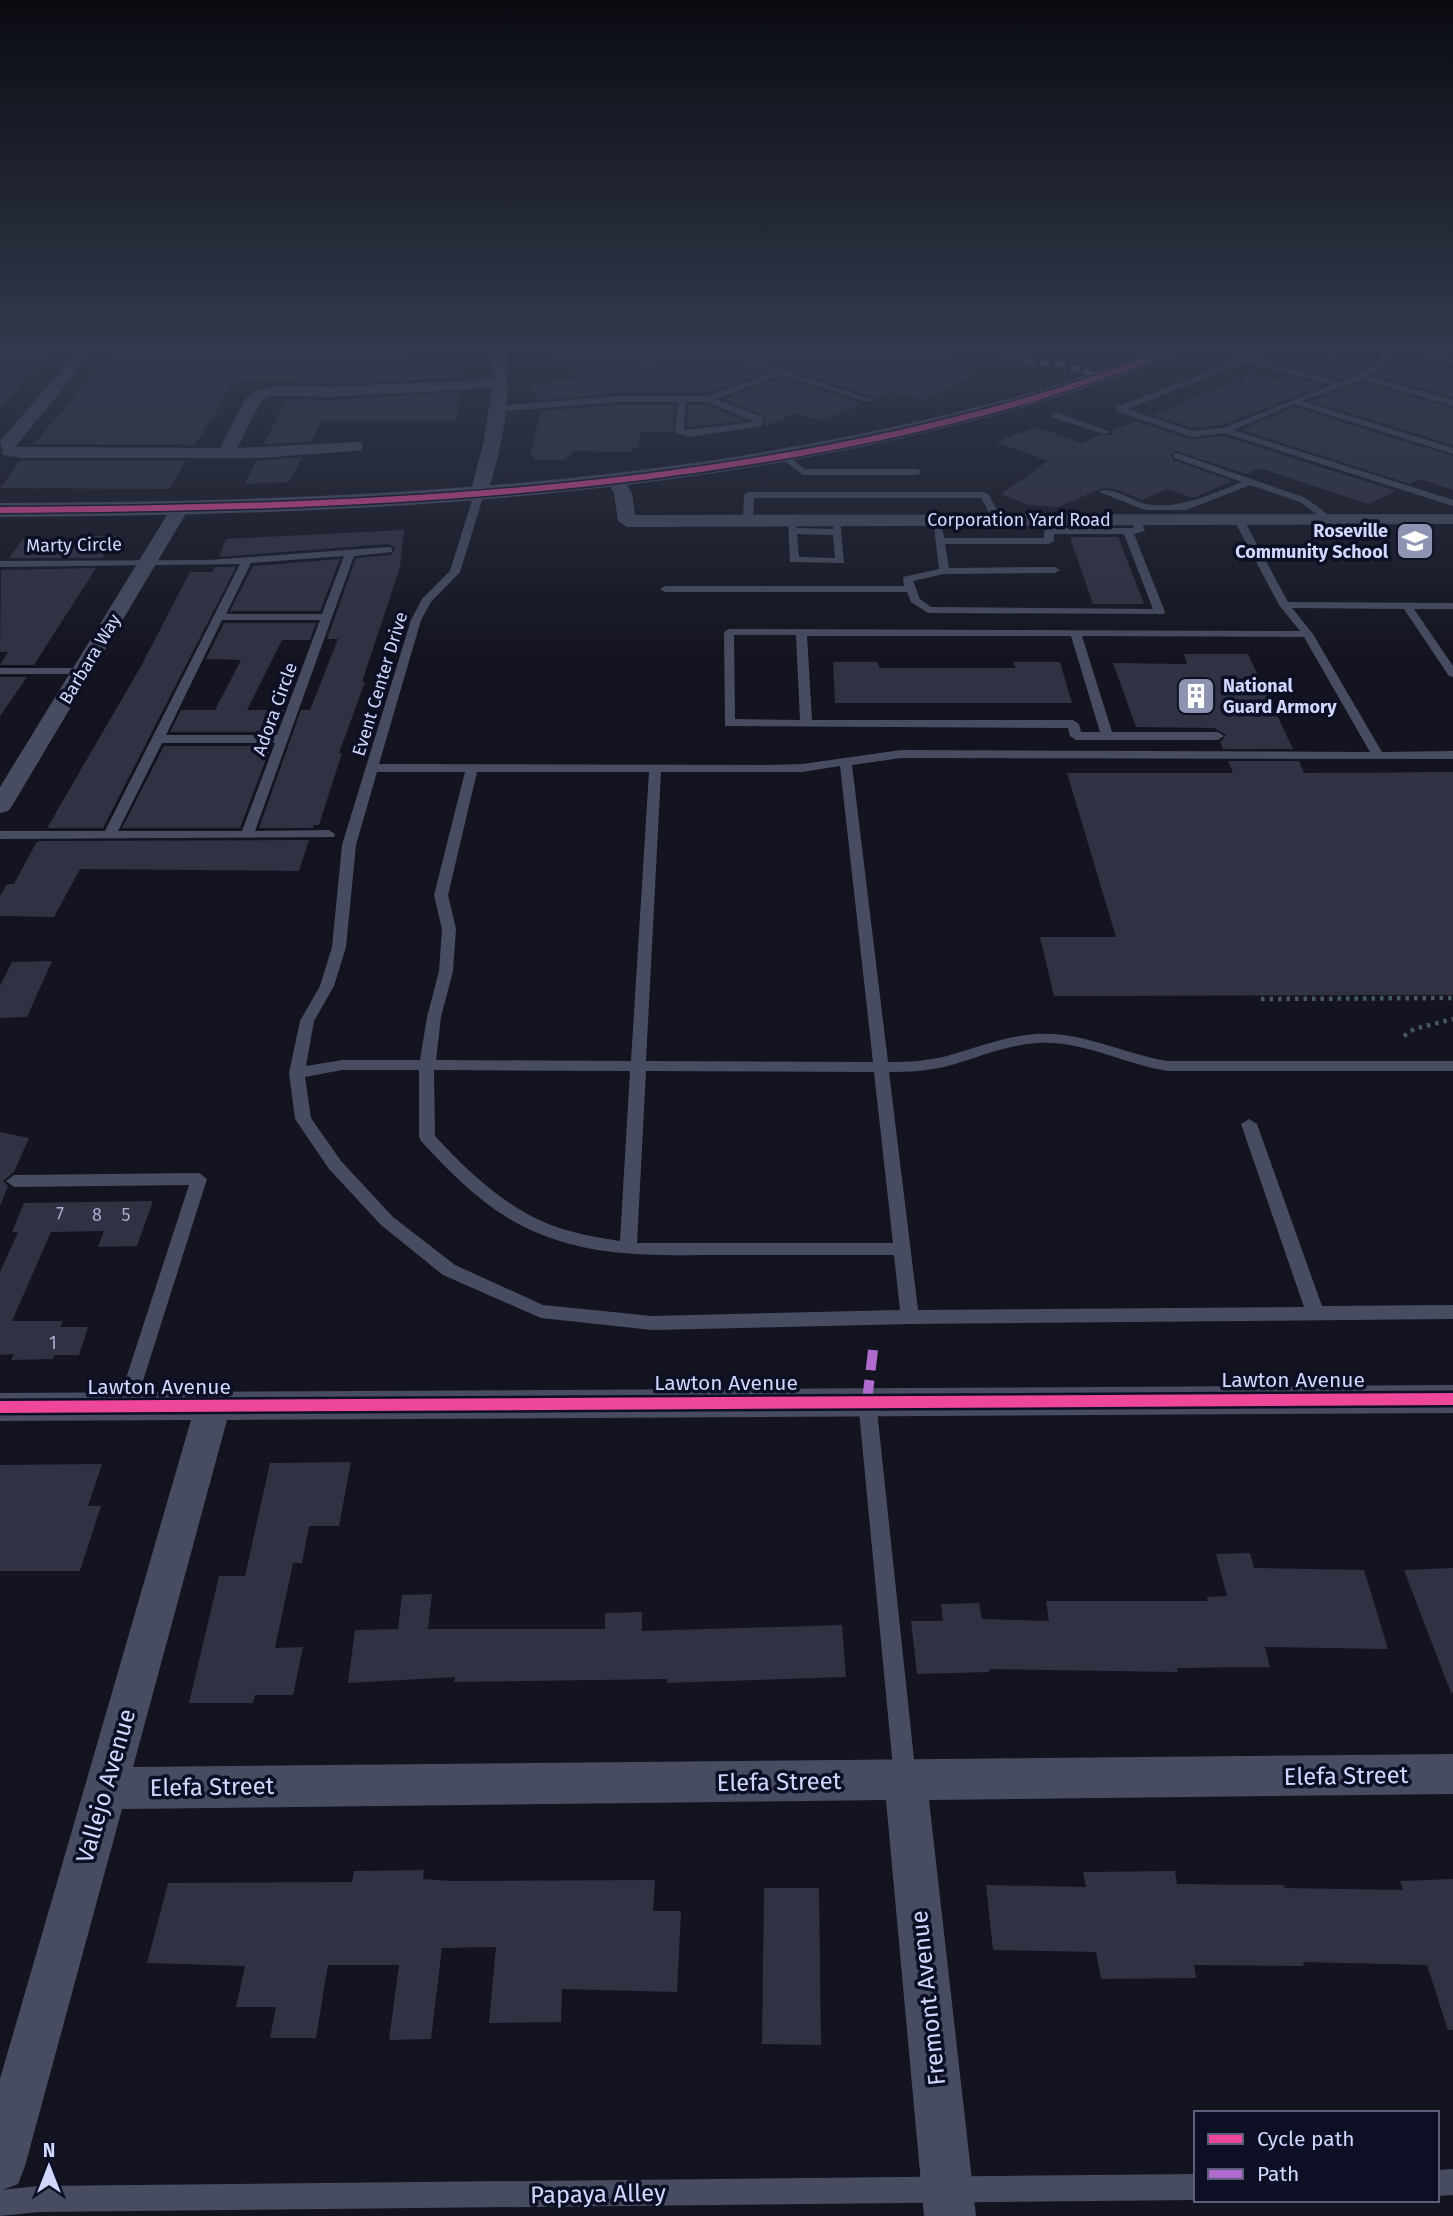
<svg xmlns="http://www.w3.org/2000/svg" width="1453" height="2216" font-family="'Fira Sans',sans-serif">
<rect width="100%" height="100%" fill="#13141f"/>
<g fill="#303142">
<polygon points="15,348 54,348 0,409 0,354 9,354"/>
<polygon points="116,348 405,348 408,358 465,356 463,378 329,384 296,383 298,379 234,382 195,445 34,444"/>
<polygon points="538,348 676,348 628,367 636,373 699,348 766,372 707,393 618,393 539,400 529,385 598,377 554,362 560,360 537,352"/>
<polygon points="722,348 804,348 832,356 855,348 922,348 926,354 954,358 938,365 976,376 922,400 892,392 876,398"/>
<polygon points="1330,356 1333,356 1368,365 1358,373 1339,379 1303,370"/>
<polygon points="1418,363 1453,373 1453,397 1374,375 1382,369 1396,373"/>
<polygon points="1251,374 1278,382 1290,376 1323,385 1222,425 1193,428 1152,415"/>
<polygon points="782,378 863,404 821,421 796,413 765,426 764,415 724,399"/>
<polygon points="1362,383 1453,408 1453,445 1310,401"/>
<polygon points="461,392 456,420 322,420 311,442 264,444 287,399 329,400"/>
<polygon points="618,405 675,405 673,432 641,432 638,448 633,448 633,452 572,451 571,457 566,457 565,460 533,460 534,456 530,456 541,411"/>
<polygon points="688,405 706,405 745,421 687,427"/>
<polygon points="1294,407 1453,456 1453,490 1420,479 1410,484 1241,430"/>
<polygon points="1136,421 1191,439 1224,436 1396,491 1368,504 1260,468 1246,474 1176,451 1171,454 1173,460 1232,481 1193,498 1167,489 1142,500 1116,489 1103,488 1058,507 1029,505 1001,494 1048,461 996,442 1036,427 1082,443 1100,435 1112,435 1113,430"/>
<polygon points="302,457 289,482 245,484 256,461"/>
<polygon points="21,460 22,461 186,461 169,489 0,488"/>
<polygon points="404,530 400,567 362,682 365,682 339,753 342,753 319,825 314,825 313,828 259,828 301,710 310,710 338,639 327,639 356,558 392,555 395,548 388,544 219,557 226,539"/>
<polygon points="82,536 117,536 102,558 9,558 23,539 74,539"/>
<polygon points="1070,537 1118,537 1144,604 1093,604"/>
<polygon points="340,559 320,611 230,611 253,566"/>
<polygon points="215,567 236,567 103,828 47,828 140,668 190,572 212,572"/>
<polygon points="96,568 34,665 0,665 8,652 0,652 1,570"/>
<polygon points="224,623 316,623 310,640 282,640 247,710 284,710 275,732 170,732 181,710 215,710 241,660 206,659"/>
<polygon points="1184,654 1248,654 1293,749 1223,749 1220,742 1226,735 1214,728 1136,727 1113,663 1187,664"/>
<polygon points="833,662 877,662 880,668 1016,668 1013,662 1060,662 1072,703 835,703"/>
<polygon points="0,677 27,677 0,716"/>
<polygon points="164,746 271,746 240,828 122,828"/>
<polygon points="1228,761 1299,761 1304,773 1453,772 1453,995 1054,996 1040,937 1116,937 1067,773 1233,773"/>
<polygon points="309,840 299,871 80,869 54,917 0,916 0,896 7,884 14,884 36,843 40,841"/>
<polygon points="52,961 27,1017 0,1018 0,986 12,962"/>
<polygon points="0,1132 29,1138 14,1172 3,1181 8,1186 0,1206"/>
<polygon points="153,1201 137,1246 98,1247 104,1231 51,1232 12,1321 63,1321 60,1327 88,1327 79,1355 55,1355 53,1359 11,1360 14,1354 0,1355 0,1272 18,1232 12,1232 24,1203"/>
<polygon points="351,1462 339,1526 309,1526 302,1563 293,1563 275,1648 303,1647 293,1695 255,1695 253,1703 189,1703 219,1576 245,1576 270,1463"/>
<polygon points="102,1464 88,1506 101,1506 80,1571 0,1571 0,1465"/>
<polygon points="1250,1553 1254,1568 1364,1570 1388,1649 1265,1647 1270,1667 1177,1668 1178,1672 989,1669 990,1672 917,1674 911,1621 943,1621 941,1604 979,1603 982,1619 1049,1621 1046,1601 1208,1601 1207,1597 1227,1596 1216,1554"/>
<polygon points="1453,1568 1453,1692 1451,1693 1404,1570"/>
<polygon points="432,1594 428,1629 605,1629 605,1613 642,1612 642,1631 842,1625 846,1677 667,1683 667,1679 454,1682 455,1677 348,1683 355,1630 398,1629 402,1595"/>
<polygon points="424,1870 423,1879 450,1881 655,1880 653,1911 681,1911 677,1992 562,1989 561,2022 489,2023 496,1947 442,1948 431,2039 389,2040 399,1965 328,1965 316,2038 270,2038 276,2007 236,2007 245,1966 147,1963 168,1883 352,1882 354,1871"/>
<polygon points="1175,1871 1177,1884 1284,1885 1285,1888 1403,1890 1400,1881 1453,1879 1453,2030 1448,2030 1427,1965 1303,1962 1304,1966 1194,1965 1196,1978 1101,1979 1096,1952 993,1950 986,1885 1086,1887 1083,1872"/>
<polygon points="764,1888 819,1888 821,2045 762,2044"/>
</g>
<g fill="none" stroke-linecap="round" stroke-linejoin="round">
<g stroke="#445960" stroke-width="4.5" stroke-dasharray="3.5 5" stroke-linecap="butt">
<polyline points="1261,999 1453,998"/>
<polyline points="1404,1036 1414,1029 1453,1019"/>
</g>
<g fill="#474c60" fill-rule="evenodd">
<polygon points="683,348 694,348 637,370 630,368"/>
<path d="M702,348h12l160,52 -7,2 -85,-27 -66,24 47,18 -1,9 -73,11 -14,-5 3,-30h-60l-121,10 -4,-3 4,-3 121,-10h89l67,-24zM686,402h21l48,20 -71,8z"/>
<path d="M1200,348c16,0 33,10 47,9 12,-1 21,-9 34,-9l-26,11 84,23 20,-7 32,-24 -67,3 -20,-6h105l44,12v4l-51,-13 -34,25 85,24v6l-91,-26 -60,21 151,47v6l-159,-50 -61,26 220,70v6l-229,-73 -32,4 -76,-26v-4l123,-47zM1247,362l84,23 -108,43 -30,3 -66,-22z"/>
<polygon points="1052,413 1058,413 1111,432 1104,434 1052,417"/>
<polygon points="782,452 805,469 917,469 922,472 917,475 803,475 779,457 779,453"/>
<path d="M1177,453l129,45 28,21 -8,2 -26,-19 -50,-17 -64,25h-41l-46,-18c12,-7 33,9 47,12 34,6 65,-10 96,-22l-68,-24v-4z"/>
<path d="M479,491l5,3 -24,78 -29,30 -10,18 -42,144 388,1 35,-1 99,-14 469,2 -66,-115 -222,-1 30,96h106l6,4 -6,4h-142l-6,-4 -2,-8 -343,-2 -1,-94 5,-3 571,2 -21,-26 -45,-85 5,-3 5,3 44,82 165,1v6h-39l39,57v11l-4,-1 -45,-67 -112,-1 21,26 69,118 71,-1v8l-552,-1 -49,7 36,297c20,0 39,-1 59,-6 29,-8 58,-20 89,-22 47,-3 87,20 132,27h285v10h-285c-45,-7 -85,-31 -131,-28 -31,2 -60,15 -89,23 -20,5 -39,6 -59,6l29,238 386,-3 -63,-183 8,-5 8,5 65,182 131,-1v14l-543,5 -258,6 -111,-12 -98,-43 -62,-50 -52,-56 -34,-50 -6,-46 11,-52 20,-35 12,-39 10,-102 69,-225 11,-21 28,-28 24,-77zM734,635h62l4,85 -65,-1zM807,636h264l29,96h-19l-2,-8 -6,-4h-261zM840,766l33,296 -227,-1 15,-289h141zM377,772h88l-31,123 8,34 -3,42 -12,46 -7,43h-78l-36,6 8,-45 20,-35 12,-39 10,-102zM477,772h172l-18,289 -195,-1 5,-43 12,-46 3,-42 -8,-34zM342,1070h77v67l2,4c32,35 68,71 112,90 62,28 129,24 195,24 55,0 111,0 166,0l6,55 -248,6 -109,-11 -88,-40 -62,-48 -52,-56 -30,-43 -6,-41zM434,1070l196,1 -10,170c-25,-4 -50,-8 -74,-18 -44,-19 -80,-53 -111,-87zM646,1071l228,1 19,171h-256z"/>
<polygon points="749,492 984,492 989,495 1002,520 994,522 981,498 754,498 753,520 748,523 743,520 744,495"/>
<path d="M1136,517l5,3 4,11 -11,3 31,78 -1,2 -236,-1 -17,-11 -4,-10h-242l-5,-3 5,-3h239l-1,-9 36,-8 -6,-51 8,2 3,18h100v-7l5,-3h85l-3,-8zM1054,534h70l29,75 -222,-2 -11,-8 -7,-18 31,-7 111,-1 5,-3 -5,-3 -106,1 -4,-24h104l5,-3z"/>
<path d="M788,518h6l3,10 36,1 1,-11h6l4,45 -54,-1zM797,534l36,1 2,23 -36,-1z"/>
<path d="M388,547l4,1v4l-38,4 -99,275 74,-1 6,4 -1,3 -334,2v-8h105l135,-267 -240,3v-6l209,-1zM344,556l-22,58h-96l25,-51zM222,620h98l-43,115h-111zM162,743h113l-33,88h-124z"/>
<polygon points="0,668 83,668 89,671 83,674 0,674"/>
<polygon points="199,1173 207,1179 135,1406 133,1411 126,1414 119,1411 117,1406 189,1185 14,1187 6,1181 14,1175"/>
<polygon points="867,1394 874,1396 876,1401 916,1778 913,1786 905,1789 897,1786 894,1778 858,1401 860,1396"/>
<polygon points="1453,2169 1453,2195 1437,2196 1437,2170"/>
<polygon points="1196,2174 1196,2200 39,2212 0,2216 0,2190 39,2186"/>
</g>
<g fill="#474c60" fill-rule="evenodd">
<path d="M81,348h15l-81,99 205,1 26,-50 14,-9 25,-4 44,2 164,-8 -3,-31h14c10,50 -3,98 -16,146l-9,5 -9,-5 14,-54 8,-52 -163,9 -59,-1 -9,5 -24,47 124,-6 2,4 -2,4 -6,1 -96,7h-237l-19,-3 -3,-14z"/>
<path d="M925,348h51c-13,12 -33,7 -49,3z"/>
<polygon points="615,475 621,476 632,493 635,515 1453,514 1453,524 627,527 618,521 614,493 606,480"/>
<polygon points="179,505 188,510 12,806 8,811 0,813 0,787 170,510"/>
<polygon points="1453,1385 1453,1413 227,1420 133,1767 1453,1754 1453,1794 929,1800 976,2216 924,2216 886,1800 122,1809 25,2166 18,2184 0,2191 0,2079 191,1420 0,1421 0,1393"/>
</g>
<path fill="#4a5066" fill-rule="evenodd" d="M1162,348h28l-3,4c-49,18 -99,37 -149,51 -337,98 -690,112 -1038,114v-14c342,-2 690,-15 1022,-108 47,-13 93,-31 140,-47z"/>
<polyline stroke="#b06ccc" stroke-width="5" stroke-dasharray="10 5" stroke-linecap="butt" points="982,348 1018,360 1065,365 1097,376"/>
<polyline stroke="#b06ccc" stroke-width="10" stroke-dasharray="21 10" stroke-linecap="butt" points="867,1401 873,1350"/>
<g stroke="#0d0f25" stroke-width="9">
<path id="cycleway-far1" d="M0,510c346,-2 698,-14 1032,-111 50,-15 99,-33 148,-51"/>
</g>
<g stroke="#0d0f25" stroke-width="17">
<polyline id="cycleway" points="0,1407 1453,1399"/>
</g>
<use href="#cycleway-far1" stroke="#ed469a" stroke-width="6"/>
<use href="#cycleway" stroke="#ed469a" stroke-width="12"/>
</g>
<linearGradient id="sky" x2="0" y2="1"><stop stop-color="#0a0b11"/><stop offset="0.53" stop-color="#333a4d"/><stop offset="1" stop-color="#333a4d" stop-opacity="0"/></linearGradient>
<rect width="1453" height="658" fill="url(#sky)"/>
<defs>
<g id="school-square" transform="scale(2.0125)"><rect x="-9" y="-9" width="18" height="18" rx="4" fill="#8e93b1" stroke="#0d0f25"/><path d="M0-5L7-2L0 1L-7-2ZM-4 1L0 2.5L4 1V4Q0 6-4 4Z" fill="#fff"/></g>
<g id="building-square" transform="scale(2.0125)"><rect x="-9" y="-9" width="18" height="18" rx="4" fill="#8e93b1" stroke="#0d0f25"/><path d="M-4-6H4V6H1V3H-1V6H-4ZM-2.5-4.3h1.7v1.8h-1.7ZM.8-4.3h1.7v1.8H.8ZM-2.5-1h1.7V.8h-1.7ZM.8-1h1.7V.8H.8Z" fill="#fff"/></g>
</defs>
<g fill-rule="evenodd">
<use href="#school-square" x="1415" y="541"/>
<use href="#building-square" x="1196" y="696"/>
</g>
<g text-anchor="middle" stroke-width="7" stroke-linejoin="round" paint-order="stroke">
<g font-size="18" fill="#d1d7ff" stroke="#0d0f25">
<text x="1019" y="526">Corporation Yard Road</text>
<text transform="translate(74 545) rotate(-1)" y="6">Marty Circle</text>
<text transform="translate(90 659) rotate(-59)" y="6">Barbara Way</text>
<text transform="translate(380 684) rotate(-73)" y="6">Event Center Drive</text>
<text transform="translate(275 709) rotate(-70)" y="6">Adora Circle</text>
</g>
<g font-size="18" font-weight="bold" fill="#d1d7ff" stroke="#0d0f25" text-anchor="end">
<text x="1388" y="537">Roseville<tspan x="1388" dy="21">Community School</tspan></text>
<text x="1223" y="692" text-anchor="start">National<tspan x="1223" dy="21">Guard Armory</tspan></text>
</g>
<g font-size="18" fill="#a9aed0">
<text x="60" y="1220">7</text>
<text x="97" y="1221">8</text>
<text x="126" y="1221">5</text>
<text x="53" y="1349">1</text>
</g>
<g font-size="21" fill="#d1d7ff" stroke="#0d0f25">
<text x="1293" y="1387">Lawton Avenue</text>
<text x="726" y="1390">Lawton Avenue</text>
<text x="159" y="1394">Lawton Avenue</text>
</g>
<g font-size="24" fill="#d1d7ff" stroke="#0d0f25">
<text transform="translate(1346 1776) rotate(-1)" y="8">Elefa Street</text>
<text transform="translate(779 1782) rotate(-1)" y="8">Elefa Street</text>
<text transform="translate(106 1786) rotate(-74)" y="8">Vallejo Avenue</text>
<text transform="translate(212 1787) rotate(-1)" y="8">Elefa Street</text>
<text transform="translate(928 1998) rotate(-96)" y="8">Fremont Avenue</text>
<text transform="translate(598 2194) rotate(-1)" y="8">Papaya Alley</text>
</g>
</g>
<rect x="1194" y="2111" width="245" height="91" fill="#0d0f25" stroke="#5b5f7c" stroke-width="2"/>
<rect x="1208" y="2134" width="35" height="10" fill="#ed469a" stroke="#5b5f7c" stroke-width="2"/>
<text x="1257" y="2146" font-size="21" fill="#d1d7ff">Cycle path</text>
<rect x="1208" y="2169" width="35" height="10" fill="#b06ccc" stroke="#5b5f7c" stroke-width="2"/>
<text x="1257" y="2181" font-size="21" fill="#d1d7ff">Path</text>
<g transform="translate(49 2167)" stroke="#0d0f25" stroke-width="5" paint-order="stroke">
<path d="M0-5L12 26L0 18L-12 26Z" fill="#d1d7ff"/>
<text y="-10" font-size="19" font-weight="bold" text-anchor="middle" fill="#d1d7ff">N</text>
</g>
</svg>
